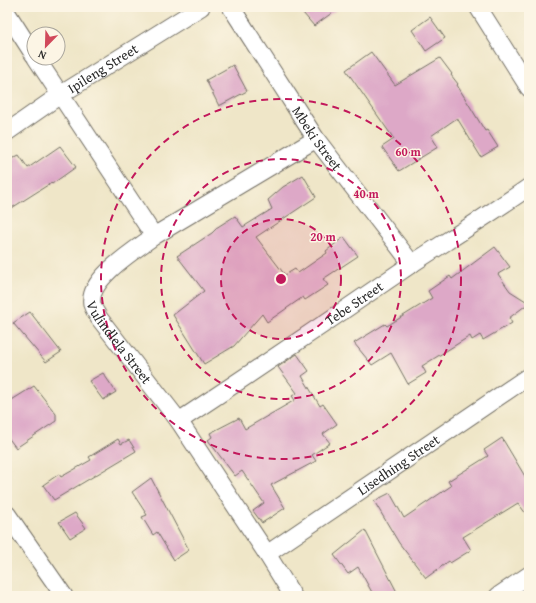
<svg xmlns="http://www.w3.org/2000/svg" width="536" height="603" font-family="'Gentium Book Plus',serif">
<rect width="100%" height="100%" fill="#fcf5e5"/>
<filter id="ink" filterUnits="userSpaceOnUse"><feTurbulence type="fractalNoise" baseFrequency=".025" numOctaves="2"/><feDisplacementMap in="SourceGraphic" scale="8" xChannelSelector="R" yChannelSelector="G"/><feConvolveMatrix kernelMatrix="1 2 1 2 8 2 1 2 1" color-interpolation-filters="sRGB"/></filter>
<filter id="wash" filterUnits="userSpaceOnUse"><feTurbulence type="fractalNoise" baseFrequency=".012" numOctaves="4" result="noise"/><feDisplacementMap in="SourceGraphic" scale="16" xChannelSelector="R" yChannelSelector="G"/><feGaussianBlur stdDeviation="0.9" result="paint"/><feColorMatrix in="noise" values="0 0 0 0 0 0 0 0 0 0 0 0 0 0 0 0 0 1.4 0 .05"/><feComposite in="paint" operator="in"/></filter>
<g filter="url(#wash)">
<rect width="100%" height="100%" fill="#efe6c8"/>
<g id="blocks">
<g fill="#dda8c7">
<polygon points="298,7 340,7 314,26"/>
<polygon points="430,17 445,38 426,51 412,30"/>
<polygon points="371,52 395,85 440,58 452,74 451,75 458,84 457,85 485,131 487,130 498,147 481,157 457,118 431,136 438,147 399,171 382,147 394,139 346,70"/>
<polygon points="233,65 247,91 219,106 206,80"/>
<polygon points="60,146 76,167 52,184 51,183 7,211 7,161 19,155 28,168"/>
<polygon points="303,175 316,197 256,237 285,275 295,269 298,273 327,253 326,251 344,237 358,256 323,279 328,285 305,300 303,297 267,322 262,314 234,346 204,364 173,315 204,291 177,256 212,233 216,229 216,228 235,216 243,227 272,209 268,200 283,187"/>
<polygon points="495,247 510,267 498,274 510,291 529,303 509,318 512,323 483,340 480,335 472,340 470,336 422,366 426,373 408,384 391,353 372,365 354,343 385,324 387,326 432,298 428,291 450,276 452,279"/>
<polygon points="30,312 61,352 46,362 13,323"/>
<polygon points="297,354 309,371 302,376 320,406 323,404 337,424 323,434 330,443 312,455 316,461 271,485 285,508 262,523 253,511 264,503 242,471 235,476 208,440 212,437 210,433 239,418 245,429 295,400 292,396 297,393 278,367"/>
<polygon points="103,373 116,392 103,400 89,381"/>
<polygon points="34,386 56,414 56,421 16,448 7,436 7,403"/>
<polygon points="502,438 529,483 529,518 518,503 463,537 471,550 450,563 449,561 426,578 399,543 374,501 390,493 404,518 451,486 448,481 488,456 484,450"/>
<polygon points="118,439 121,444 129,440 136,451 54,500 43,485 59,474 61,477 91,460 89,457"/>
<polygon points="151,478 189,550 174,560 157,532 153,535 142,517 147,515 132,492"/>
<polygon points="75,513 86,528 70,538 59,522"/>
<polygon points="365,530 399,596 374,596 358,567 348,574 334,555"/>
</g>
</g>
</g>
<g filter="url(#ink)">
<use href="#blocks" fill-opacity="0" stroke="#706c62" stroke-width="1"/>
<g fill="none" stroke-linecap="round" stroke-linejoin="round">
<g stroke="#706c62" stroke-width="19">
<g id="street">
<path id="s1" d="M231,7l85,132 96,125"/>
<polyline points="478,7 529,88"/>
<polyline points="7,13 34,55"/>
<path id="s2" d="M36,58l118,178c-17,13 -67,43 -62,68 1,5 5,10 7,14l80,103 88,133 26,42"/>
<path id="s3" d="M7,132l53,-37 141,-88"/>
<polyline points="154,236 316,139"/>
<path id="s4" d="M179,421c77,-51 154,-103 231,-156 40,-26 80,-51 119,-78"/>
<polyline points="7,514 64,596"/>
<path id="s5" d="M267,554l262,-178"/>
<polyline points="498,596 529,575"/>
</g>
</g>
<use href="#street" stroke="#fff" stroke-width="17"/>
</g>
</g>
<circle cx="281" cy="279" r="60" fill="#c2185b" fill-opacity=".12"/>
<g fill="none" stroke="#c2185b" stroke-width="2" stroke-dasharray="7 5">
<circle cx="281" cy="279" r="60"/>
<circle cx="281" cy="279" r="120"/>
<circle cx="281" cy="279" r="180"/>
</g>
<g text-anchor="middle" stroke-width="3" stroke-linejoin="round" paint-order="stroke">
<g font-size="14" fill="#2b2b2b" stroke="#fcf5e5">
<text dy="5" stroke="none"><textPath href="#s3" startOffset="115">Ipileng Street</textPath></text>
<text dy="5" stroke="none"><textPath href="#s1" startOffset="157">Mbeki Street</textPath></text>
<text dy="5" stroke="none"><textPath href="#s4" startOffset="211">Tebe Street</textPath></text>
<text dy="5" stroke="none"><textPath href="#s2" startOffset="356">Vulindlela Street</textPath></text>
<text dy="5" stroke="none"><textPath href="#s5" startOffset="159">Lisedhing Street</textPath></text>
</g>
</g>
<circle cx="281" cy="279" r="6" fill="#c2185b" stroke="#fcf5e5" stroke-width="2"/>
<g font-size="12" text-anchor="middle" font-weight="bold" fill="#c2185b" stroke="#fcf5e5" stroke-width="3" stroke-linejoin="round" paint-order="stroke">
<text x="408" y="156">60 m</text>
<text x="366" y="198">40 m</text>
<text x="323" y="241">20 m</text>
</g>
<rect width="536" height="603" fill="none" stroke="#fcf5e5" stroke-width="24"/>
<g transform="translate(46 46) rotate(203)"><circle r="19" fill="#fcf5e5" stroke="#a8a49b"/>
<path d="M0-3L7 15L0 10L-7 15Z" fill="#d1495b"/>
<text y="-6" font-size="11" font-weight="bold" text-anchor="middle" fill="#2b2b2b">N</text>
</g>
</svg>
